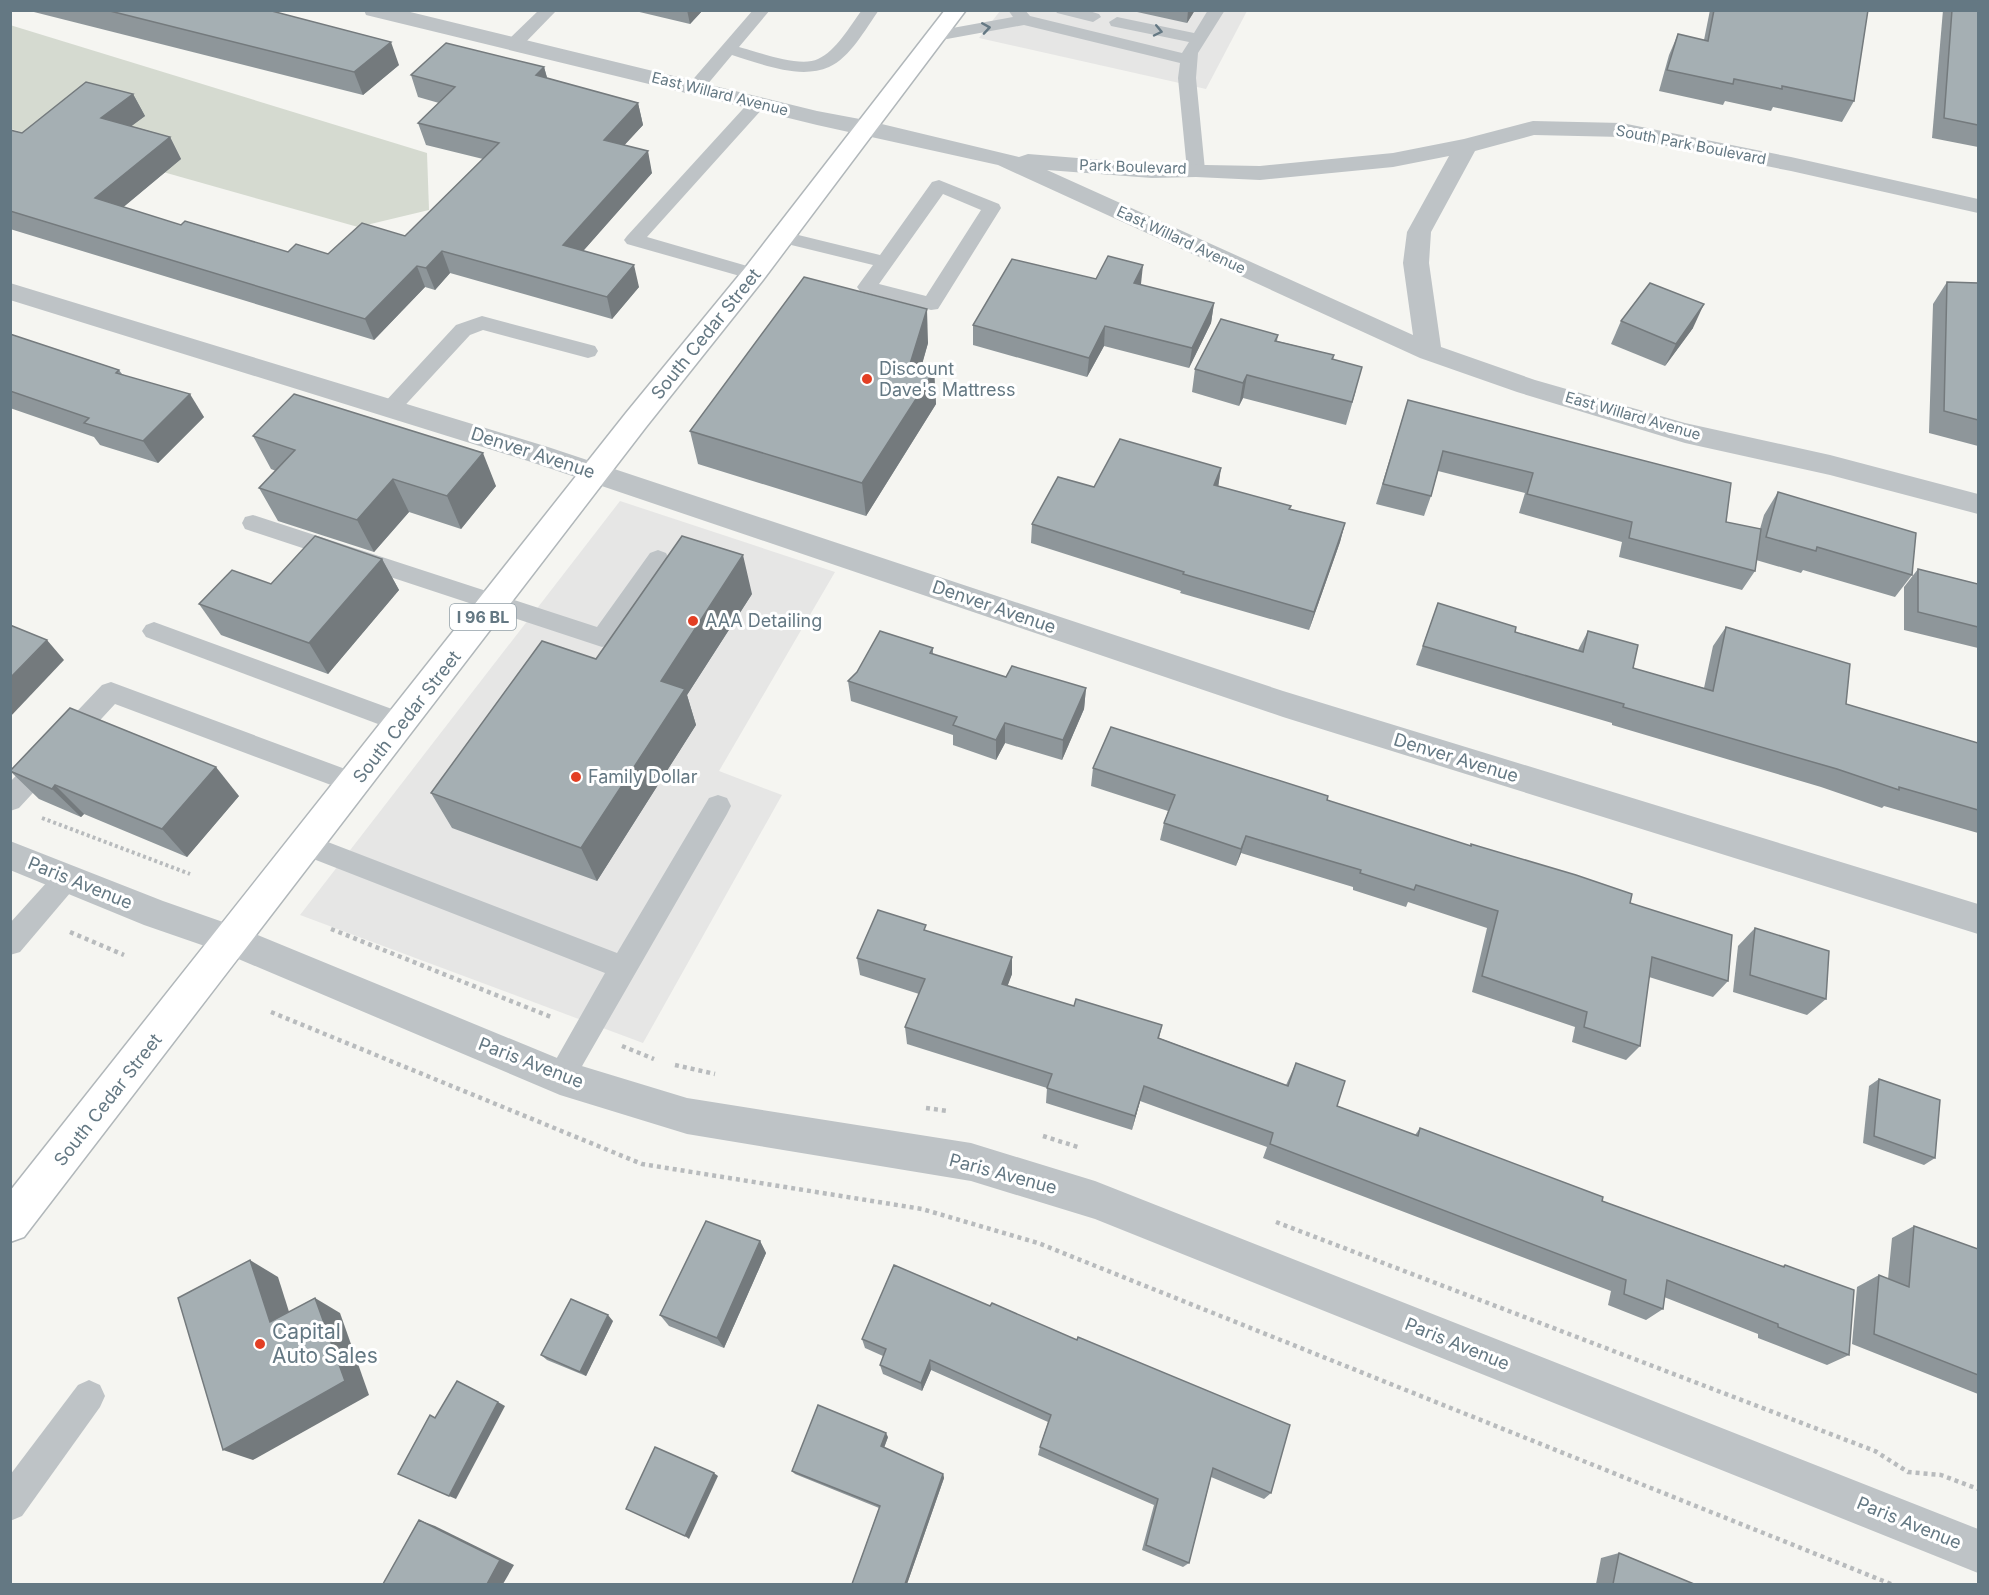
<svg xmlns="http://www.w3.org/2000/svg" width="1989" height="1595" font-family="Inter,sans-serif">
<rect width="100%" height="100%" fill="#f5f5f1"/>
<g fill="#e6e6e5">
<polygon points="1000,11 1247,11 1206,89 979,38"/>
<polygon points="620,501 835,572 719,771 782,795 643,1043 300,915"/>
</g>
<polygon fill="#d5dad0" points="10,25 427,153 429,210 358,227 11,129"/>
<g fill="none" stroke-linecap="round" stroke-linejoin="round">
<g stroke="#b1b7ba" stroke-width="3">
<polygon id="primary" points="945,10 966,10 763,280 646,427 24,1237 10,1242 10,1191 626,413 745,268"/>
</g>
<polyline stroke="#b8bbbd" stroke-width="4" stroke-dasharray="3 3" stroke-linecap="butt" points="42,818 190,874"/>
<g stroke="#b8bbbd" stroke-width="4.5" stroke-dasharray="4 4" stroke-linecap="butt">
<polyline points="331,929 551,1017"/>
<polyline points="70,932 124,955"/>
<polyline points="271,1012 642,1164 922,1209 1038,1243 1891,1584"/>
<polyline points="622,1046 654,1059"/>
<polyline points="675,1065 715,1074"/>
<polyline points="926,1108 948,1111"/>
<polyline points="1043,1136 1081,1148"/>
<polyline points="1276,1222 1875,1451 1908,1472 1941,1475 1978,1489"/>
</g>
<g fill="#bec3c6" fill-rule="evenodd">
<polygon points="539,10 557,10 520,48 508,48 506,44 508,40"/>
<path d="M753,10h17l-31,37c19,5 61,21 79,12 18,-8 32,-33 44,-49h17c-13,18 -29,48 -50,57 -29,13 -68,-3 -97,-12l-31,37h-12l-3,-4 3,-4z"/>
<polygon points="1008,10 1025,10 1030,16 1182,53 1189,42 1111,26 1109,22 1117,17 1194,33 1208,10 1225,10 1198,53 1196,78 1205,170 1202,174 1190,174 1187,170 1178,78 1180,63 1024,25 936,41 928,36 936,31 1013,17"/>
<polygon points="1055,10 1086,10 1099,14 1101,17 1093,22 1057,13"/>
<polygon points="758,98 764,99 767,103 764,107 647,237 761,270 764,274 761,278 754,280 627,244 624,240 627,236 752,99"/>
<path d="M939,180l60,24 2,4 -63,101 -7,1 -71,-19 -3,-4 16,-22 -98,-24 -3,-4 3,-4 7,-2 98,24 52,-73zM943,194l38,16 -55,86 -47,-12z"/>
<polygon points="482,316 595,346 598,351 595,356 588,358 483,330 470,335 397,414 390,416 383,414 379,409 383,404 456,325"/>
<polygon points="253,515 597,627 650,553 658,550 666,553 669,559 610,645 602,647 245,529 242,523 245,517"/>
<polygon points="154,622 411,716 414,723 411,730 402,733 146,637 142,631 146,625"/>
<polygon points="111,682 364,776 368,783 364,790 355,794 115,704 19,808 10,811 10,782 102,685"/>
<polygon points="718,795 727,798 731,806 727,814 570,1087 560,1091 550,1087 546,1077 605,973 298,853 294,845 298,837 307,834 617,953 709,798"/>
<polygon points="67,867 76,870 80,878 76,886 20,952 10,955 10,923 58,870"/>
<polygon points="89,1380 100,1385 105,1396 100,1407 22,1516 10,1521 10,1475 78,1385"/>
</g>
<g fill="#bec3c6" fill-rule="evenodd">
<path d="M364,10h38l415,101 48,9 154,37 9,-3 124,10 108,2 133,-13 71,-14 69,-18 89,2 169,34 187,42v14l-187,-42 -169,-34 -88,-2 -59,16 -44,81 -2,31 12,84 94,33 150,43 145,32 148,39v20l-148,-39 -145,-32 -168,-51 -97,-34 -422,-193 -181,-40 -451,-110zM1449,156l-42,76 -4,31 10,72 -366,-165 105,8 44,-1 64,3 133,-13z"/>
<polygon points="10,283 548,447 1283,691 1978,904 1978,934 1283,717 528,461 10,300"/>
<polygon points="10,841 163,901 243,929 562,1060 687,1098 971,1143 1095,1181 1978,1529 1978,1573 1095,1219 971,1181 687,1134 560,1095 222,952 144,925 10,870"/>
</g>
<use href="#primary" fill="#fff" fill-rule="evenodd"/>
</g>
<g fill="#8e969a">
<polygon points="26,10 268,10 399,65 363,95"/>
<polygon points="631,10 703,10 690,24"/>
<polygon points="1128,10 1195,10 1187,23"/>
<polygon points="1710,10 1868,10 1854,101 1842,122 1773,107 1771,111 1725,101 1723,105 1659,91 1669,55 1678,34 1704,40"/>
<polygon points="1943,10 1978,10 1978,147 1932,138"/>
<polygon points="544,67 547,78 638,103 643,125 624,145 652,173 583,251 639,287 612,319 450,273 435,290 425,287 374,340 10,229 10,130 22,133 133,94 145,116 131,126 170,137 181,159 123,207 181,225 288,252 328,254 405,236 483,159 426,145 418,123 439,103 418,97 411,75"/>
<polygon points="1096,279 1141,285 1214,303 1211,323 1189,368 1104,346 1087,377 973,345 973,325"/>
<polygon points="1947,282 1978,283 1978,446 1929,433 1933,304"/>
<polygon points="1621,321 1693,328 1665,366 1611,344"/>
<polygon points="10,334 119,370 122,374 204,417 158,463 100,445 94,437 10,408"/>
<polygon points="1278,335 1277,341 1334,355 1333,360 1356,390 1346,425 1243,398 1239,406 1192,392 1195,369"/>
<polygon points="928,343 921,367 934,371 936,404 866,516 698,464 690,431"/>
<polygon points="1408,400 1726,522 1760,529 1764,515 1778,492 1912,575 1895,597 1803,570 1801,573 1756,560 1755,571 1742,590 1619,557 1622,542 1519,513 1525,493 1438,471 1431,496 1424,516 1376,504"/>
<polygon points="253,436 496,486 461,529 409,512 374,552 278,521 259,488 276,471 271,469"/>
<polygon points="1221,468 1218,486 1290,509 1345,523 1340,542 1309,630 1180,593 1181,591 1031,543 1032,524 1094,487"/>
<polygon points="382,559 399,590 328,674 221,635 199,604 271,584"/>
<polygon points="1918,569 1978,584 1978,648 1904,630 1904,587"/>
<polygon points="752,594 687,695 696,725 597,881 452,828 431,793 596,659"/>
<polygon points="1438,603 1515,632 1578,650 1588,631 1633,668 1704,688 1713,646 1726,627 1846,704 1978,743 1978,833 1884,806 1882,808 1821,787 1612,725 1612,723 1416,665"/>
<polygon points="933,648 933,654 1006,677 1086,688 1084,709 1062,760 1005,743 996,760 953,745 953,735 851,701 848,681"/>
<polygon points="1093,768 1327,800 1630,903 1728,981 1713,997 1649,977 1640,1046 1626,1060 1572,1042 1575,1027 1472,992 1487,928 1408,902 1406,907 1353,890 1353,887 1241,853 1236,866 1160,840 1164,823 1168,811 1091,786"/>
<polygon points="10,771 239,796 187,857 84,814 81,817 39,799"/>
<polygon points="1755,928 1826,999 1807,1015 1733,992 1738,946"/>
<polygon points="927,931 1012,957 1012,974 1007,986 1074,1006 1162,1025 1159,1038 1286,1085 1296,1063 1337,1106 1415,1135 1420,1128 1602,1201 1782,1266 1785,1265 1849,1355 1827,1365 1758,1338 1758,1334 1664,1297 1663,1309 1646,1320 1608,1305 1611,1291 1263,1158 1267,1147 1140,1101 1132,1130 1046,1103 1047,1088 907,1044 905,1027 919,994 860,975 857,958"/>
<polygon points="1879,1079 1935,1158 1924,1165 1863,1143 1869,1086"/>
<polygon points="1914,1226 1978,1249 1978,1394 1852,1344 1857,1287 1879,1275 1888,1279 1892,1238"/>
<polygon points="760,1241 766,1253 724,1348 669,1326 660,1315"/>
<polygon points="894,1265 1271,1493 1264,1499 1211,1477 1189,1563 1183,1567 1142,1550 1154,1505 1038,1455 1040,1447 1048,1422 931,1370 922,1391 883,1374 880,1365 883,1356 865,1348 862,1339"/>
<polygon points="613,1321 586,1376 547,1360 541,1355"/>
<polygon points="888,1437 884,1448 943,1474 944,1478 907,1584 852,1584 879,1508 795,1474 792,1471"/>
<polygon points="1619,1553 1694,1584 1596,1584 1601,1558"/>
</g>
<g fill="#747a7d">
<polygon points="687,10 703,10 690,24"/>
<polygon points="1188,10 1195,10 1187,23"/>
<polygon points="391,42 399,65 363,95 354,72"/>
<polygon points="544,67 550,88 536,75"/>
<polygon points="133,94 145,116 113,140 101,118"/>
<polygon points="638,103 643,125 609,162 604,140"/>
<polygon points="170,137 181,159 108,220 95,198"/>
<polygon points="648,151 652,173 569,267 563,245"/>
<polygon points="442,251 450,273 435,290 426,268"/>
<polygon points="634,265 639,287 612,319 607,297"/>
<polygon points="1143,265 1141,284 1132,303 1134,283"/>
<polygon points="417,266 425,287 374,340 365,319"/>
<polygon points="1214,303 1211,323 1189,368 1192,348"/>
<polygon points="1704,304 1693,328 1665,366 1676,344"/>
<polygon points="927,309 928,343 913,397 910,364"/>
<polygon points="1105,326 1104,346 1087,377 1089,358"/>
<polygon points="934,371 936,404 866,516 862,483"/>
<polygon points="1247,375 1243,398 1239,406 1243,383"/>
<polygon points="190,394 204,417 158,463 143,441"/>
<polygon points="483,453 496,486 461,529 447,496"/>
<polygon points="1221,468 1218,488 1214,485"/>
<polygon points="393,479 409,512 374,552 357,520"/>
<polygon points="1345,523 1340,542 1309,630 1314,612"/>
<polygon points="743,555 752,594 687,695 696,725 597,881 581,848 661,681"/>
<polygon points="382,559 399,590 328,674 309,643"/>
<polygon points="47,640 64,660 10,717 10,678"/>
<polygon points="1086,688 1084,709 1062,760 1063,740"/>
<polygon points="1005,723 1005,743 996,760 996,740"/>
<polygon points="216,767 239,796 187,857 162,829"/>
<polygon points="55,785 84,814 81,817 52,789"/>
<polygon points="1246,836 1241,853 1236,866 1241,849"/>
<polygon points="1012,957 1012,974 1002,1001 1002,984"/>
<polygon points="1144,1086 1140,1101 1132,1130 1135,1116"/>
<polygon points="760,1241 766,1253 724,1348 717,1338"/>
<polygon points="250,1260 278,1277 297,1337 270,1322"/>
<polygon points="315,1298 340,1313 369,1395 253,1460 223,1450"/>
<polygon points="608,1315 613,1321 586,1376 580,1372"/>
<polygon points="930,1360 931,1370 922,1391 921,1383"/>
<polygon points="498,1402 505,1406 456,1499 449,1496"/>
<polygon points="886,1433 888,1437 883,1450 881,1446"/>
<polygon points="714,1473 718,1476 689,1539 685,1536"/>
<polygon points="943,1474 944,1478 907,1584 905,1584"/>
<polygon points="419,1520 435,1526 514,1565 503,1584 487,1584"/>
</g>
<g fill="#a5afb3" stroke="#747a7d" stroke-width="1.5">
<polygon points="106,10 268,10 391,42 354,72"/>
<polygon points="1714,10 1868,10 1854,101 1782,86 1782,89 1734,79 1733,84 1667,70 1678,34 1708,41"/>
<polygon points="1952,10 1978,10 1978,125 1944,118"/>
<polygon points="446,43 544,67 536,75 638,103 604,140 648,151 563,245 634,265 607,297 442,251 426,268 417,266 365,319 10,211 10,130 22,133 86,82 133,94 101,118 170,137 95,198 181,225 185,221 288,252 296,244 328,254 362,223 405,236 499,143 418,123 455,87 411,75"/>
<polygon points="1108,256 1143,265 1134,283 1214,303 1192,348 1105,326 1089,358 973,325 1012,259 1096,279"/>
<polygon points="804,277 927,309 910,364 934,371 862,483 690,431"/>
<polygon points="1947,282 1978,283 1978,420 1944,411"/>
<polygon points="1650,283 1704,304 1676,344 1621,321"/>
<polygon points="1221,319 1278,335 1275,341 1334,355 1332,359 1362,367 1352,402 1247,375 1243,383 1195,369"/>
<polygon points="10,334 119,370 116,373 190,394 143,441 84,423 89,418 10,391"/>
<polygon points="294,394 483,453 447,496 393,479 357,520 259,488 295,450 253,436"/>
<polygon points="1408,400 1731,483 1726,522 1761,529 1755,571 1629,538 1632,522 1527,494 1533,473 1443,451 1431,496 1383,484"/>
<polygon points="1120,439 1221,468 1214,485 1291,506 1289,509 1345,523 1314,612 1183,574 1184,572 1032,524 1058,477 1094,487"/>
<polygon points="1778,492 1916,533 1912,575 1817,547 1816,551 1766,537"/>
<polygon points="315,536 382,559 309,643 199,604 232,570 271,584"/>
<polygon points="682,536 743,555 661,681 685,689 581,848 431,793 542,641 596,659"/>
<polygon points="1918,569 1978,584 1978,627 1918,612"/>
<polygon points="1438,603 1516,627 1515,632 1583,652 1588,631 1638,645 1633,668 1713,691 1726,627 1850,664 1846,704 1978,743 1978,810 1899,787 1899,790 1837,769 1623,707 1624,704 1423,646"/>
<polygon points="10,625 47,640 10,678"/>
<polygon points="880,631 933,648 930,653 1006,677 1012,666 1086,688 1063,740 1005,723 996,740 953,725 957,717 848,681 857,672"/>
<polygon points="70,708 216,767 162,829 55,785 52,789 10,771"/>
<polygon points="1111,727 1328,796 1327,800 1471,846 1471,844 1576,875 1632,894 1630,903 1732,935 1728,981 1652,957 1640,1046 1584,1027 1587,1012 1482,976 1498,911 1416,885 1414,890 1360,873 1361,870 1246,836 1241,849 1164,823 1175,795 1093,768"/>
<polygon points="878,910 926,925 924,930 1012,957 1002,984 1074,1006 1076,999 1162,1025 1158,1038 1288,1086 1296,1063 1345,1081 1337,1106 1418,1136 1420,1128 1603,1197 1602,1201 1784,1267 1785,1265 1854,1290 1849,1355 1778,1327 1778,1324 1667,1280 1663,1309 1624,1294 1626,1280 1270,1144 1273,1133 1144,1086 1135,1116 1047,1088 1052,1074 905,1027 925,979 857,958"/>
<polygon points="1755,928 1829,951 1826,999 1750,975"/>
<polygon points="1879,1079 1940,1100 1935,1158 1874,1136"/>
<polygon points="706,1221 760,1241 717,1338 660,1315"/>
<polygon points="1914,1226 1978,1249 1978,1375 1874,1334 1879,1275 1909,1287"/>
<polygon points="250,1260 270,1322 315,1298 345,1381 223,1450 178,1298"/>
<polygon points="894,1265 990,1306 992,1303 1077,1340 1078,1337 1290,1425 1271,1493 1213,1468 1189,1563 1146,1545 1158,1499 1040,1447 1051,1415 930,1360 921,1383 880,1365 886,1349 862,1339"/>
<polygon points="571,1299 608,1315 580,1372 541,1355"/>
<polygon points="457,1381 498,1402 449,1496 398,1474 430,1415 435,1418"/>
<polygon points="818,1405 886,1433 881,1446 943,1474 905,1584 852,1584 880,1506 792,1471"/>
<polygon points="655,1447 714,1473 685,1536 626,1509"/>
<polygon points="419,1520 500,1560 487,1584 383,1584"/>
<polygon points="1619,1553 1694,1584 1613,1584"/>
</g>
<defs><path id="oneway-chevron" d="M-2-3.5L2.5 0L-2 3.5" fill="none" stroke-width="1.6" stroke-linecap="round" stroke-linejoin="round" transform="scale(1.5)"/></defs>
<g stroke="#647883">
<use href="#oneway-chevron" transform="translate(986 28) rotate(-9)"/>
<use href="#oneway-chevron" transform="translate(1158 31) rotate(12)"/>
</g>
<g fill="#e33f24" stroke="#fff" stroke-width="2">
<circle cx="867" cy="379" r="6"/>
<circle cx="693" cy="621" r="6"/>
<circle cx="576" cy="777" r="6"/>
<circle cx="260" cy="1344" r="6"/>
</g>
<g text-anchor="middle" stroke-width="6" stroke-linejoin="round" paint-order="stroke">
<g font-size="15" fill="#647883" stroke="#fff">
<text transform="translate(720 94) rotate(14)" y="5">East Willard Avenue</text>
<text transform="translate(1691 145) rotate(11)" y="5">South Park Boulevard</text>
<text transform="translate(1133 167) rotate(2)" y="5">Park Boulevard</text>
<text transform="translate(1181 240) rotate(25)" y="5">East Willard Avenue</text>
<text transform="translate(1633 416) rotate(16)" y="5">East Willard Avenue</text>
</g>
<rect fill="#fff" stroke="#92a0a8" stroke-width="1.5" x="450" y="604" width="66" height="26" rx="4.5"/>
<g font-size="16" font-weight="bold" fill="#647883">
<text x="483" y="623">I 96 BL</text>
</g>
<g font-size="18" fill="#647883" stroke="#fff">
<text transform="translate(706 334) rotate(-51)" y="6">South Cedar Street</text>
<text transform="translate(533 453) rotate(18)" y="6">Denver Avenue</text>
<text transform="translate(994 607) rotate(19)" y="6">Denver Avenue</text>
<text transform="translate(407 717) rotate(-52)" y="6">South Cedar Street</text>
<text transform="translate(1456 758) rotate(17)" y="6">Denver Avenue</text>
<text transform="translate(80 883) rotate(22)" y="6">Paris Avenue</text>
<text transform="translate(531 1063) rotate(21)" y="6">Paris Avenue</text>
<text transform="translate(108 1100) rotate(-52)" y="6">South Cedar Street</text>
<text transform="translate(1003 1174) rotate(15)" y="6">Paris Avenue</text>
<text transform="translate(1457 1344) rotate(22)" y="6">Paris Avenue</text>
<text transform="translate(1909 1523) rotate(22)" y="6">Paris Avenue</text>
</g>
<g font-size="18" fill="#647883" stroke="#fff" text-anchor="start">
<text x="879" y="375">Discount<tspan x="879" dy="21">Dave's Mattress</tspan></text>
<text x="705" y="627">AAA Detailing</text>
<text x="588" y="783">Family Dollar</text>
</g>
<g font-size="21" fill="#647883" stroke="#fff" text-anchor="start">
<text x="272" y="1339">Capital<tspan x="272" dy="24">Auto Sales</tspan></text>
</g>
</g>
<rect width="1989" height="1595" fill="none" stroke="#647883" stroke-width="24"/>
</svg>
